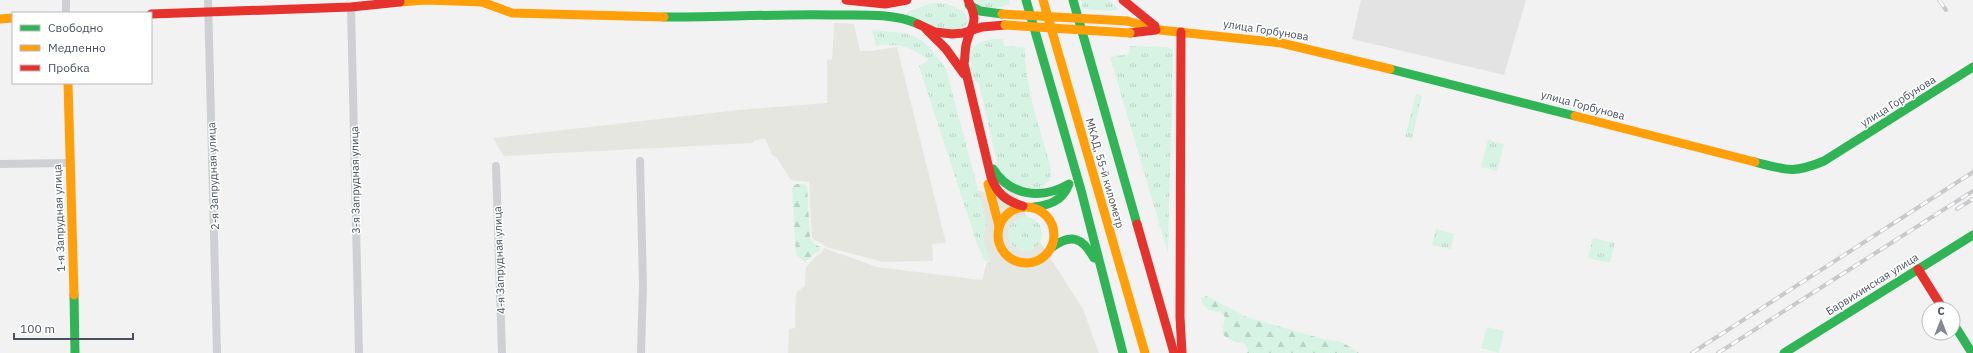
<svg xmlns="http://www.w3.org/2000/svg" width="1973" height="353" font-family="'IBM Plex Sans',sans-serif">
<defs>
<pattern id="grass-tufts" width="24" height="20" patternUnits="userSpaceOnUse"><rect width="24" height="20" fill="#d6f3e4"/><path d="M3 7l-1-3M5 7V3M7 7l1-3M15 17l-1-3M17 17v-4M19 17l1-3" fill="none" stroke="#b9d2c6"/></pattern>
<pattern id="forest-firs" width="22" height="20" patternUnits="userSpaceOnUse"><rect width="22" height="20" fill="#d6f3e4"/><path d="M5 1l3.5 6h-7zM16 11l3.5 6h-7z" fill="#b9d2c6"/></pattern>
</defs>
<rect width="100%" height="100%" fill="#f3f2f2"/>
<g fill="#e6e6e0">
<polygon points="834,23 854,24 860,51 871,51 897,47 946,243 932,244 933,261 883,262 827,247 812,238 809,182 791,180 776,157 772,155 765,138 753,141 753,143 504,156 493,138 738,110 827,103 827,60 832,59"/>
<polygon points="1013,187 1035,234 1083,309 1099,353 788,353 789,329 795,328 796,293 805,285 806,267 816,256 821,254 824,248 877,267 982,280 988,259 976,240 976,189 988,194"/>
</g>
<polygon fill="#e4e3e4" points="1361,0 1526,0 1504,75 1352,39"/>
<g fill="url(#grass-tufts)">
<path d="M974,0h35l1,4c-13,4 -27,9 -36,-4z"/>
<polygon points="1081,0 1109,0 1118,9 1110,11 1083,9"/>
<path d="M932,3c15,0 22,2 34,11l2,9c-17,16 -45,-1 -64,-7l5,-5z"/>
<path d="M872,30c12,1 24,2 35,4 17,3 30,22 39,35l41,154c-7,23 1,23 4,43l-7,-7 -6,-12 -59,-181 10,-6c-19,-14 -30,-17 -53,-14z"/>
<path d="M993,39h10l1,7 21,1c0,41 15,82 26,121l-1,12 -9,8 -18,-1 -17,-5 -7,-10 -20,-89 -8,-5c1,-23 -7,-34 22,-39z"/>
<polygon points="1130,46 1167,47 1173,50 1168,253 1110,57 1129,54"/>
<polygon points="1416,94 1422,96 1412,139 1405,137"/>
<polygon points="1488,140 1504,144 1497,171 1481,167"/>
<circle cx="1025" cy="234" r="17"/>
<polygon points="1436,229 1454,234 1451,249 1432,245"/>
<polygon points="1593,238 1615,243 1610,263 1588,258"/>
</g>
<g fill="url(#forest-firs)">
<path d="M797,184h7l3,2 3,52 4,6 6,3v4c-9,3 -9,8 -15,11l-9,-7 -4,-66 1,-3z"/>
<path d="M1207,296l40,21 76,22 19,3 17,11h-112l1,-3 -4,-7 -12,-2 -10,-7 3,-17 -3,-4c-9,-2 -20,-4 -21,-15z"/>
</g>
<polygon fill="#d6f3e4" points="1487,327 1504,331 1499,353 1481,348"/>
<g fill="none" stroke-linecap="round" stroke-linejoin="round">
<g stroke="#ced0d3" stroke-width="8">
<polyline points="66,0 66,13"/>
<polyline points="208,0 217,353"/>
<polyline points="351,7 359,353"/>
<polyline points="640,161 643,284 641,353"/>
<polyline points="0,164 70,163"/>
<polyline points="496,166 502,353"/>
</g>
<g stroke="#30b455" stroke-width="9">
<polyline points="1026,0 1081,190 1123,353"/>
<polyline points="1073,0 1137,224"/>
<polyline points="969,5 980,11 1002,14"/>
<path d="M664,17c56,0 113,-3 170,-2 27,0 60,-2 84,9"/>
<polyline points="1390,69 1575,116"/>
<path d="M1755,162c31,8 38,12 69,-1l149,-94"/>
<path d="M993,169c17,27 49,31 76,15"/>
<path d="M1034,207c15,-2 28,-6 34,-21"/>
<path d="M1051,248c20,-15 31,-11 43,10"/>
<polyline points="74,295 75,353"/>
<polyline points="1953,323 1972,353"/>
<polyline points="1784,353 1973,235"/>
</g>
<g stroke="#ff9f0a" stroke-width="9">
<polyline points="1043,0 1145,353"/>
<polyline points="400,2 426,0 482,2 512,13 664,17"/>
<polyline points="0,19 13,18"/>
<polyline points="1127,21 1160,30 1281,43 1390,69"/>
<polyline points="68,83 74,295"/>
<polyline points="1575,116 1755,162"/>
<polyline points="988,184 999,226"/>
<circle cx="1026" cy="235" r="28"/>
</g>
<g stroke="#e5322d" stroke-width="9">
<polyline points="846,0 885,4 907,0"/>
<path d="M968,0c12,24 3,23 -2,45 -1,6 -1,13 -2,19l27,113c6,17 15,24 32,29"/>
<polyline points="1123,0 1155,26"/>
<polyline points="151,14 351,7 400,2"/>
<polyline points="918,24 935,32 952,34 963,33 982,27 1005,25"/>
<polyline points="926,29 946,49 964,74"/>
<polyline points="1181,32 1180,317 1182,353"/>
<polyline points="1130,33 1156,30"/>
<polyline points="1137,224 1174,353"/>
<polyline points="1918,269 1943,309"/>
</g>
<g stroke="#c8c9cc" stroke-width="4">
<g id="rail">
<polyline points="1939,0 1946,10"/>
<polyline points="1957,209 1973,199"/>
<polyline points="1692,353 1973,172"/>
<polyline points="1718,353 1973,191"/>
</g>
</g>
<use href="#rail" stroke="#fff" stroke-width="2.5" stroke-dasharray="8" stroke-linecap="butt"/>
<g stroke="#ff9f0a" stroke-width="9">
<polyline points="1002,14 1127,21"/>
<polyline points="1005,25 1130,33"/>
</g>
</g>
<g text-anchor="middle" stroke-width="3" stroke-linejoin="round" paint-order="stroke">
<g font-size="11" fill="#485260" stroke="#fff">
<text transform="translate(1266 30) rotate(9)" y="4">улица Горбунова</text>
<text transform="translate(1898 101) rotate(-32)" y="4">улица Горбунова</text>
<text transform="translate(1583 105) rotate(15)" y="4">улица Горбунова</text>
<text transform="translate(1105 173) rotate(74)" y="4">МКАД, 55-й километр</text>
<text transform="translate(213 176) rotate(-92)" y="4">2-я Запрудная улица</text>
<text transform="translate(355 180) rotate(-91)" y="4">3-я Запрудная улица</text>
<text transform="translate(59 218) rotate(-92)" y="4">1-я Запрудная улица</text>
<text transform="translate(499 260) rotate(-92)" y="4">4-я Запрудная улица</text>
<text transform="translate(1872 284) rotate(-32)" y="4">Барвихинская улица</text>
</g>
</g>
<rect x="12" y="12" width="140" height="72" fill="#ffffff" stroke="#b6babf"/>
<rect x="20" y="25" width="20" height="6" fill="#30b455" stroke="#b6babf"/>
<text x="48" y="32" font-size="12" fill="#485260">Свободно</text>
<rect x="20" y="45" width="20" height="6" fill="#ff9f0a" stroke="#b6babf"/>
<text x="48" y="52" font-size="12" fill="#485260">Медленно</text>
<rect x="20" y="65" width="20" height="6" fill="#e5322d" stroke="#b6babf"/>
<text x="48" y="72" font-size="12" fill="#485260">Пробка</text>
<g transform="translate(1941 321)"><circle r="19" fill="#ffffff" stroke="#b6babf"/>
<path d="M0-3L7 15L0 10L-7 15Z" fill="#848a93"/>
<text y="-6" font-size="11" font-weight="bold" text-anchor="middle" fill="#485260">С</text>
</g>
<path d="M14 333v6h119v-6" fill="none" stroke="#485260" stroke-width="2"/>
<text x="20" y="333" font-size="12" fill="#485260" stroke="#ffffff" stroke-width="3" paint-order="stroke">100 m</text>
</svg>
